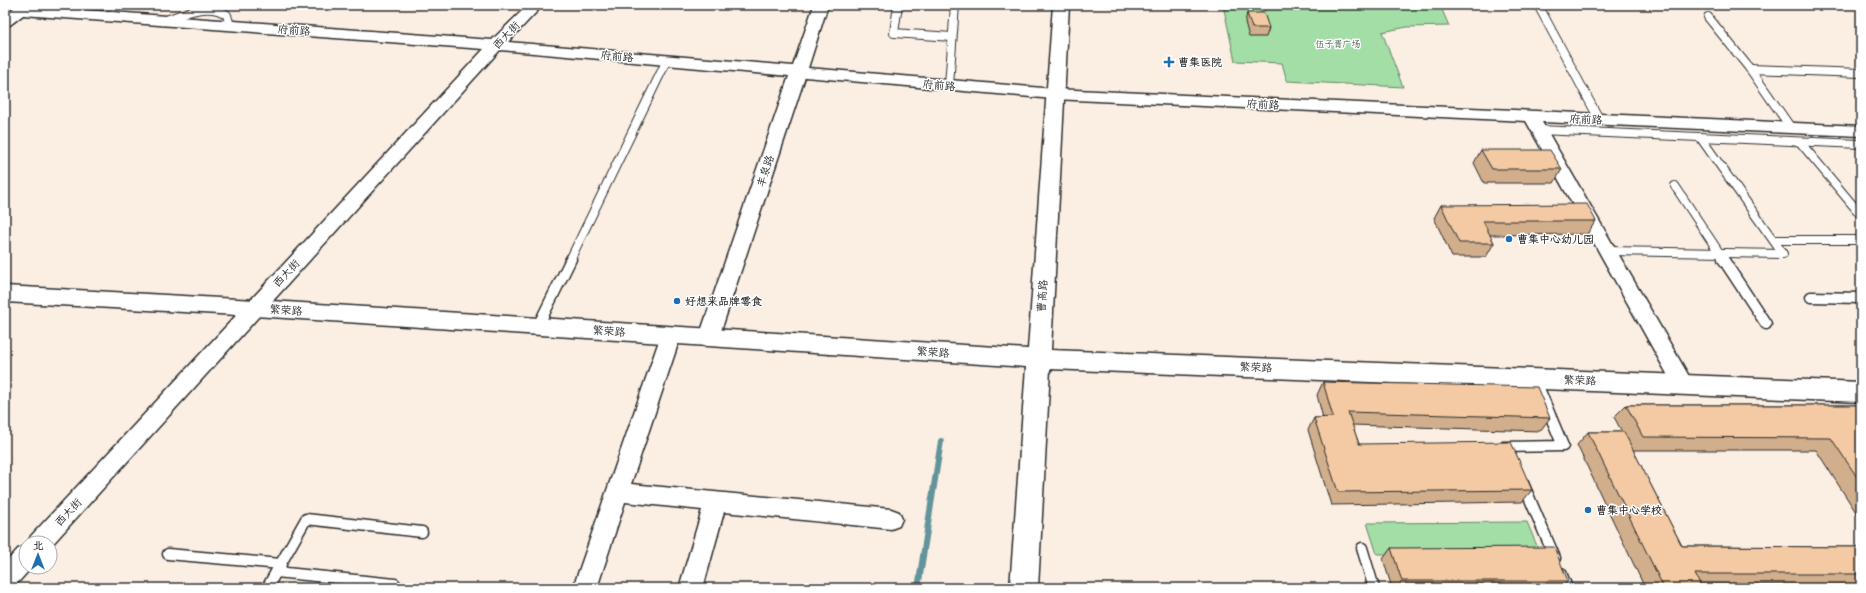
<svg xmlns="http://www.w3.org/2000/svg" width="1866" height="593" font-family="Mali,'LXGW WenKai TC',sans-serif">
<rect width="100%" height="100%" fill="#fbefe3"/>
<filter id="ink" filterUnits="userSpaceOnUse"><feTurbulence type="fractalNoise" baseFrequency=".025" numOctaves="2"/><feDisplacementMap in="SourceGraphic" scale="8" xChannelSelector="R" yChannelSelector="G"/><feConvolveMatrix kernelMatrix="1 2 1 2 8 2 1 2 1" color-interpolation-filters="sRGB"/></filter>
<g filter="url(#ink)">
<g fill="#a2dea5" stroke="#668468">
<polygon points="1223,5 1440,5 1449,26 1407,27 1382,32 1403,87 1287,81 1282,63 1235,61"/>
<polygon points="1527,522 1540,553 1377,554 1367,523"/>
</g>
<g fill="none" stroke-linecap="round" stroke-linejoin="round">
<polyline stroke="#63949b" stroke-width="6" points="918,588 941,441"/>
<g stroke="#2b2b2b" stroke-width="10">
<g id="lane-far1">
<polyline points="898,5 894,33 952,37"/>
<polyline points="1262,5 1262,7"/>
<polyline points="1538,5 1599,119"/>
<polyline points="1708,17 1750,69 1791,128"/>
<path d="M164,21c19,-7 45,-20 63,-6l3,11"/>
<polyline points="1750,69 1861,73"/>
<polyline points="949,85 955,5"/>
<polyline points="1539,130 1861,144"/>
<polyline points="1800,142 1861,215"/>
<polyline points="1675,186 1724,260"/>
<polyline points="1774,240 1861,240"/>
<polyline points="1608,251 1783,254 1700,137"/>
<polyline points="570,260 667,60"/>
</g>
</g>
<g stroke="#2b2b2b" stroke-width="13">
<g id="lane">
<polyline points="1723,259 1766,324"/>
<polyline points="1811,297 1861,298"/>
<polyline points="538,326 571,259"/>
<polyline points="1502,447 1563,446 1535,379"/>
<polyline points="1523,483 1555,558"/>
<polyline points="1362,548 1374,588"/>
<polyline points="168,554 281,564"/>
<polyline points="276,572 395,584"/>
<polyline points="1561,573 1567,588"/>
<polyline points="267,588 306,519 422,532"/>
</g>
</g>
<g stroke="#2b2b2b" stroke-width="3">
<g id="street">
<polygon points="17,5 492,40 528,5 543,5 508,42 793,66 814,5 828,5 808,68 1054,89 1861,126 1861,136 1542,122 1690,378 1693,384 1690,390 1683,392 1676,390 1526,121 1054,99 805,77 719,337 716,342 709,345 702,342 699,337 789,76 500,50 50,547 50,543 28,543 31,536 484,49 23,15 10,25 5,26 5,15"/>
<polygon points="671,327 678,330 681,335 631,484 891,509 899,512 902,519 899,526 891,529 724,512 703,588 679,588 702,510 625,502 597,588 573,588 661,335 664,330"/>
<polygon points="26,546 26,567 32,567 13,588 5,588 5,563 18,549"/>
</g>
</g>
<g stroke="#2b2b2b" stroke-width="3">
<polygon id="secondary" points="1053,5 1069,5 1051,350 1861,382 1861,402 1050,369 1038,588 1010,588 1026,367 255,316 5,302 5,286 255,300 1028,349"/>
</g>
<use href="#lane-far1" stroke="#fff" stroke-width="8"/>
<use href="#lane" stroke="#fff" stroke-width="10"/>
<use href="#street" fill="#fff" fill-rule="evenodd"/>
<use href="#secondary" fill="#fff" fill-rule="evenodd"/>
</g>
<g fill="#d1ae8c" stroke="#2b2b2b">
<polygon points="1247,13 1269,28 1266,37 1249,37 1245,22"/>
<polygon points="1481,150 1562,169 1554,183 1484,183 1474,163"/>
<polygon points="1441,205 1596,221 1587,234 1490,235 1494,243 1486,257 1452,257 1434,218"/>
<polygon points="1323,382 1550,418 1540,431 1352,425 1359,444 1532,490 1522,502 1331,505 1308,430 1314,418 1323,418 1317,395"/>
<polygon points="1626,405 1861,405 1861,520 1816,450 1633,450 1682,546 1861,547 1861,585 1701,585 1702,588 1645,588 1577,445 1588,432 1622,432 1614,417"/>
<polygon points="1391,548 1568,581 1561,588 1392,588 1383,559"/>
</g>
<g fill="#f3caa3" stroke="#2b2b2b">
<polygon points="1247,13 1264,13 1269,28 1252,28"/>
<polygon points="1481,150 1550,150 1562,169 1492,169"/>
<polygon points="1587,204 1596,221 1483,221 1494,243 1459,243 1441,205"/>
<polygon points="1323,382 1537,387 1550,418 1348,412 1359,444 1511,442 1532,490 1338,492 1314,418 1333,417"/>
<polygon points="1626,405 1861,405 1861,483 1831,438 1643,437"/>
<polygon points="1588,432 1624,432 1682,546 1861,547 1861,574 1695,574 1702,588 1664,588"/>
<polygon points="1554,547 1568,581 1402,581 1391,548"/>
</g>
</g>
<g fill="#1f6fb2" stroke="#fff" stroke-width="1.5">
<path d="M1167 56h4v4h4v4h-4v4h-4v-4h-4v-4h4z"/>
<circle cx="1509" cy="239" r="4"/>
<circle cx="677" cy="301" r="4"/>
<circle cx="1588" cy="510" r="4"/>
</g>
<g text-anchor="middle" stroke-width="3" stroke-linejoin="round" paint-order="stroke">
<g font-size="9" fill="#4f6150" stroke="#fff">
<text x="1338" y="47">伍子胥广场</text>
</g>
<g font-size="11" fill="#2b2b2b" stroke="#fff">
<text transform="translate(294 30) rotate(4)" y="4">府前路</text>
<text transform="translate(506 35) rotate(-46)" y="4">西大街</text>
<text transform="translate(617 56) rotate(5)" y="4">府前路</text>
<text transform="translate(939 85) rotate(5)" y="4">府前路</text>
<text transform="translate(1263 104) rotate(3)" y="4">府前路</text>
<text transform="translate(1586 119) rotate(3)" y="4">府前路</text>
<text transform="translate(765 171) rotate(-72)" y="4">丰泉路</text>
<text transform="translate(286 273) rotate(-47)" y="4">西大街</text>
<text transform="translate(1042 296) rotate(-86)" y="4">曹高路</text>
<text transform="translate(286 310) rotate(4)" y="4">繁荣路</text>
<text transform="translate(609 331) rotate(4)" y="4">繁荣路</text>
<text transform="translate(933 352) rotate(4)" y="4">繁荣路</text>
<text transform="translate(1256 367) rotate(2)" y="4">繁荣路</text>
<text transform="translate(1580 380) rotate(2)" y="4">繁荣路</text>
<text transform="translate(68 512) rotate(-47)" y="4">西大街</text>
</g>
<g font-size="11" font-weight="bold" fill="#2b2b2b" stroke="#fff" text-anchor="start">
<text x="1178" y="66">曹集医院</text>
<text x="1517" y="243">曹集中心幼儿园</text>
<text x="685" y="305">好想来品牌零食</text>
<text x="1596" y="514">曹集中心学校</text>
</g>
</g>
<rect width="1866" height="593" fill="none" stroke="#fff" stroke-width="20"/>
<rect x="10" y="10" width="1846" height="573" fill="none" stroke="#2b2b2b" stroke-width="1.5" filter="url(#ink)"/>
<g transform="translate(38 555)"><circle r="19" fill="#ffffff" stroke="#aaaaaa"/>
<path d="M0-3L7 15L0 10L-7 15Z" fill="#1f6fb2"/>
<text y="-6" font-size="11" font-weight="bold" text-anchor="middle" fill="#2b2b2b">北</text>
</g>
</svg>
